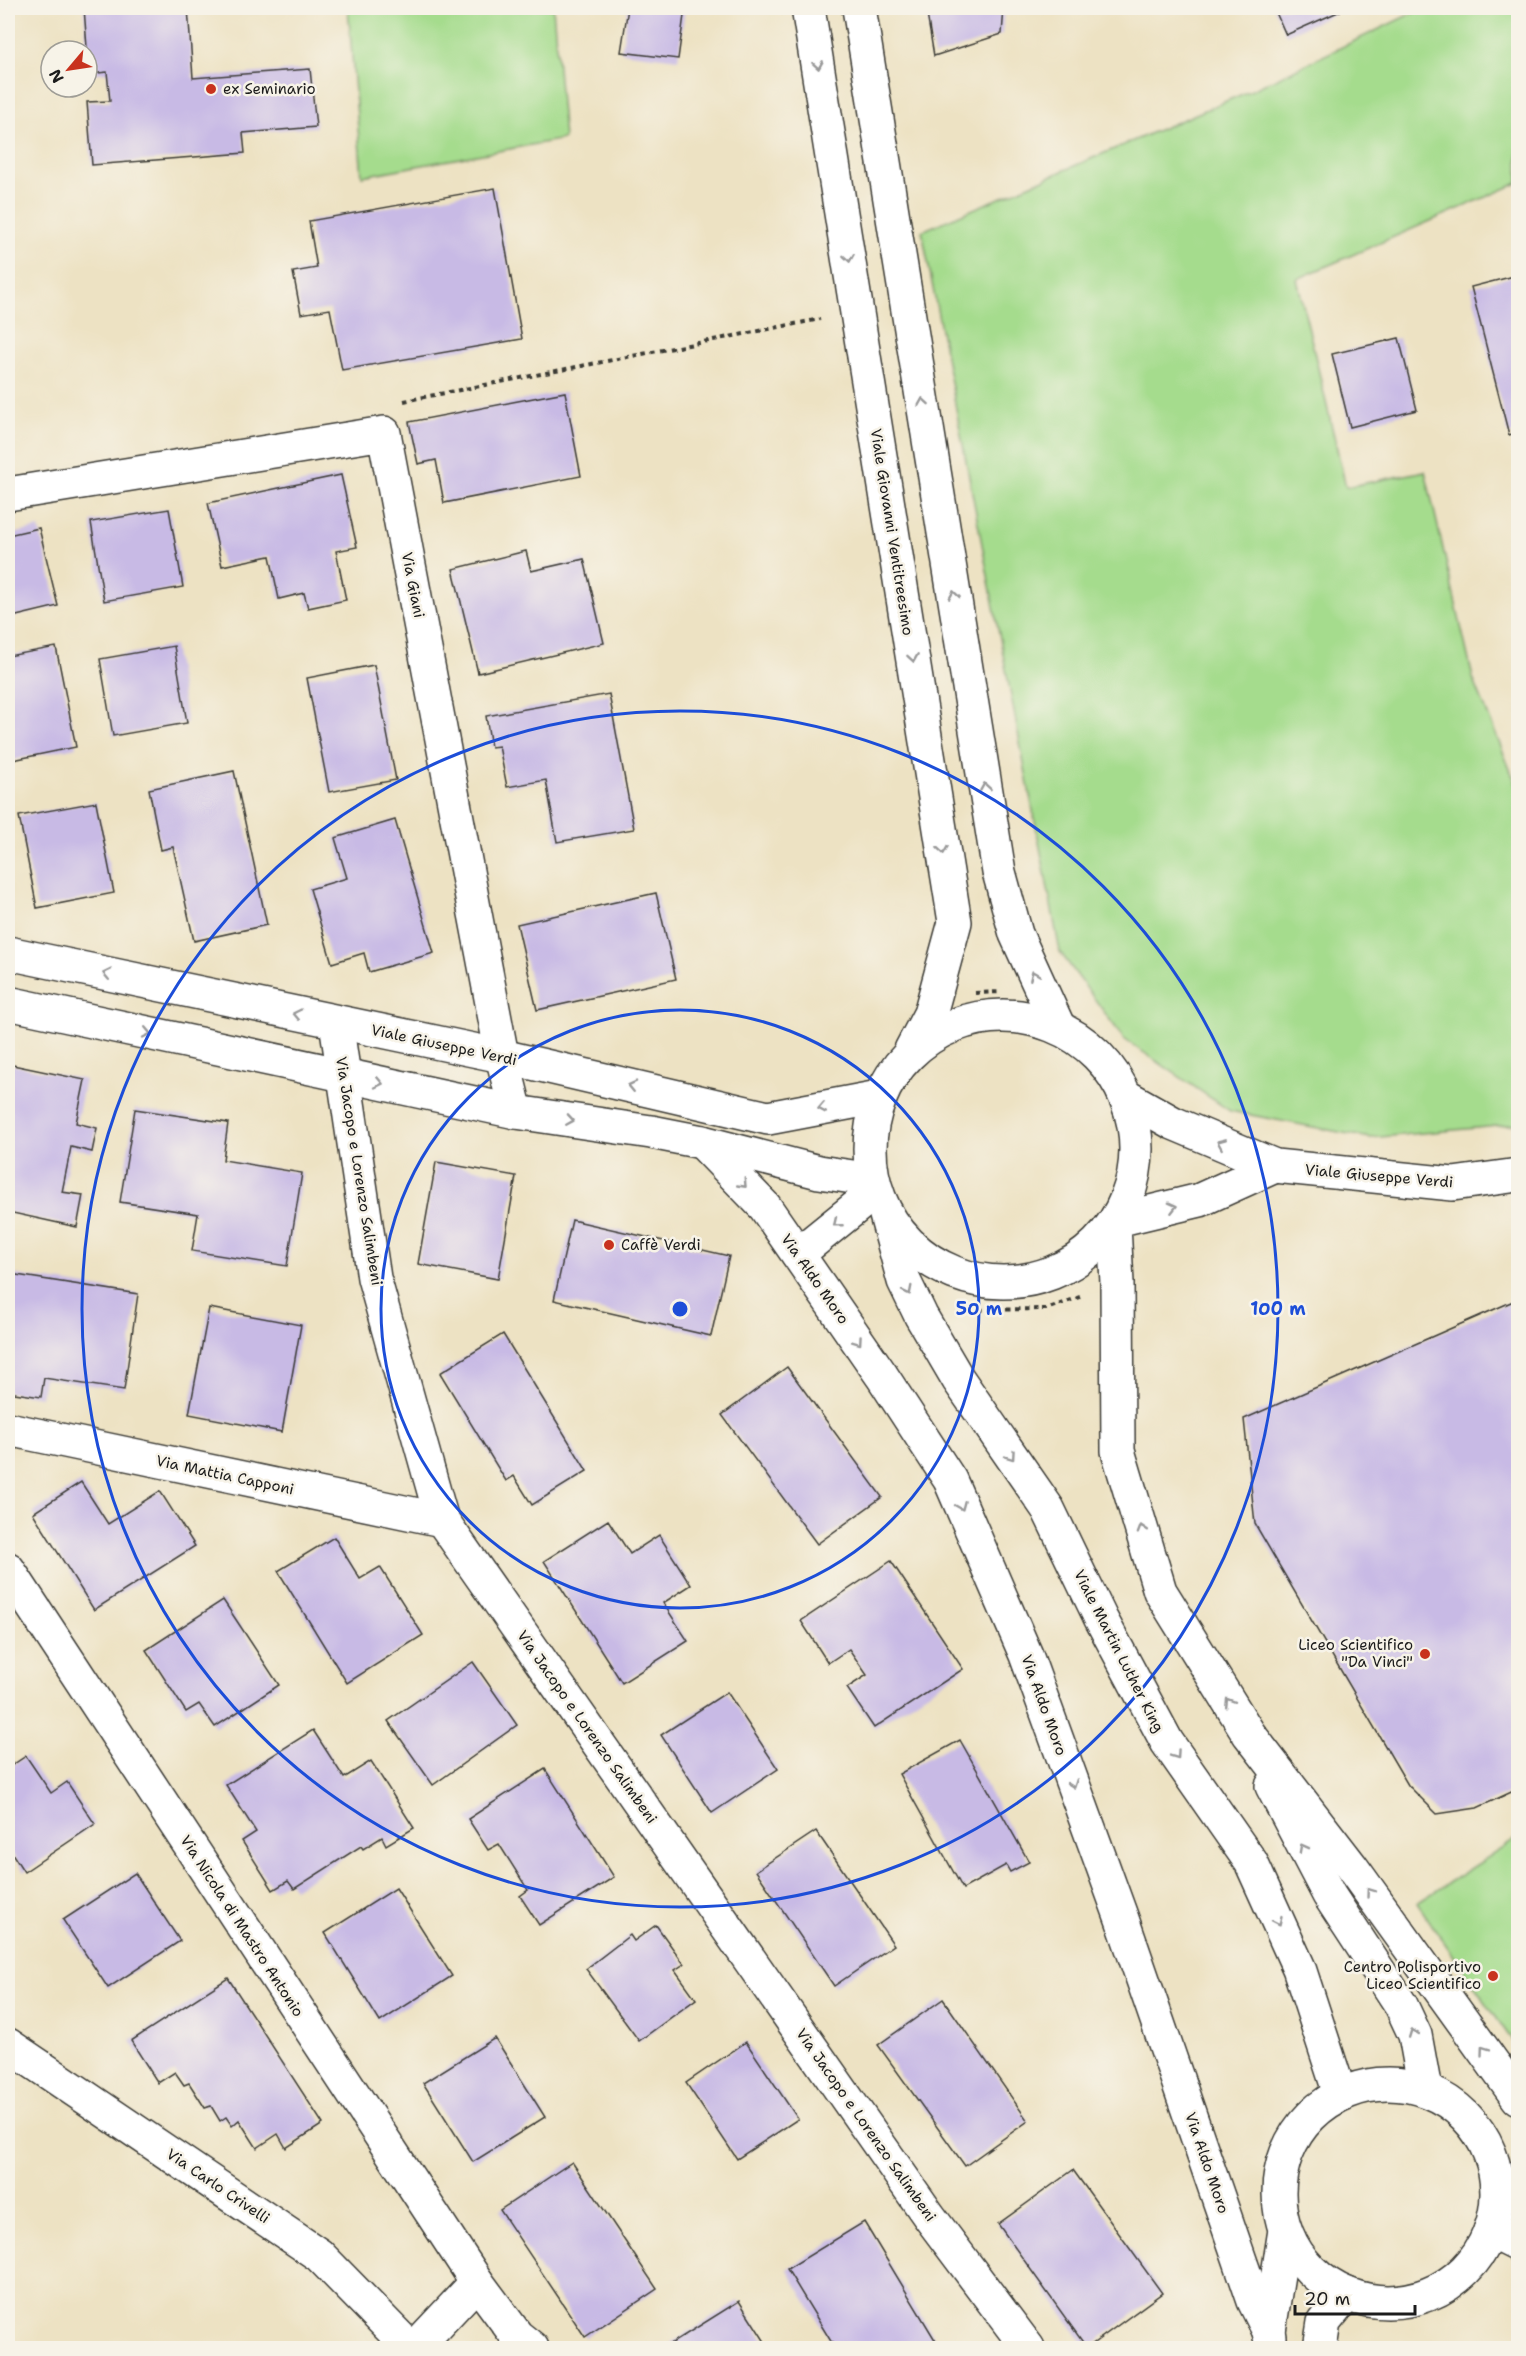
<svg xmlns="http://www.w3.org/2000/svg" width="1526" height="2356" font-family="'Shantell Sans',sans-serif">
<rect width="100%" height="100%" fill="#f7f3e8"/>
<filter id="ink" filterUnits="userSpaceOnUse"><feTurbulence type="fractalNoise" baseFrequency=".0167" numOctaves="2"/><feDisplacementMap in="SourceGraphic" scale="12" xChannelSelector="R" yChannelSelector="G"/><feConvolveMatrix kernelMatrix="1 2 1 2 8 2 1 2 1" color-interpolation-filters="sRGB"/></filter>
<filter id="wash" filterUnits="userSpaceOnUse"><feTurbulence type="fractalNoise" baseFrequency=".008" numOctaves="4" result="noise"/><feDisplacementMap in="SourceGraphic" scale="24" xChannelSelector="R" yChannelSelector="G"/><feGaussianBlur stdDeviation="1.35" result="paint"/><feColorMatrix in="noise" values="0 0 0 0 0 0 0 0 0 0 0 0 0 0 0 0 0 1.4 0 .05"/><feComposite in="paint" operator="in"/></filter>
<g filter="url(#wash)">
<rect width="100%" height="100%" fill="#ede2c3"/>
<g fill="#a5dc8d" stroke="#607c54" stroke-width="1.5">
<polygon points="348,8 553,8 564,139 362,176"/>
<polygon points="1423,8 1518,8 1518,183 1297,279 1346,487 1425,471 1473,678 1518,789 1518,1124 1370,1138 1230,1111 1124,1039 1060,952 922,231 1252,90"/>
<polygon points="1518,1838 1518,2049 1417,1903"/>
</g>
<g id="blocks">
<g fill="#c8bae5">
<polygon points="84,8 188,8 193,78 310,69 316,127 243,133 245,153 92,165 87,102 110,101 107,72 89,74"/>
<polygon points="628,8 685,8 678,59 621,52"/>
<polygon points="926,8 1004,8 1002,34 934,56"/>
<polygon points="1274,8 1347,8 1286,35"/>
<polygon points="495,188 522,339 342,370 330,309 301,314 293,272 317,268 309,221"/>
<polygon points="1518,275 1518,432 1509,435 1471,287"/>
<polygon points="1399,338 1417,410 1350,427 1332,354"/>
<polygon points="565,392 581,476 444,503 436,460 418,464 409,422"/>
<polygon points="341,475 357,547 336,551 346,600 308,608 304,593 279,599 270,556 222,566 208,503"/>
<polygon points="169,509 183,587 104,601 91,522"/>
<polygon points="39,528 58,606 8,618 8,535"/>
<polygon points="526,551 531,571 584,559 604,643 478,673 453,569"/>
<polygon points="174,646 187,723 113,736 100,659"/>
<polygon points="56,647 76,747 8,761 8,656"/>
<polygon points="374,665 396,780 329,792 307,678"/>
<polygon points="609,694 634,829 557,842 546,780 507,787 499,746 491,747 486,716"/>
<polygon points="234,771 267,925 194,941 173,847 161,850 149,789"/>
<polygon points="96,802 114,893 37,908 19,816"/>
<polygon points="395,820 434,953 369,972 364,953 332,963 310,889 347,878 335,838"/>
<polygon points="656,893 676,979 537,1010 517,924"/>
<polygon points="8,1064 85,1080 76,1123 97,1128 92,1152 71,1147 62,1192 83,1195 77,1227 8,1212"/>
<polygon points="135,1109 228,1123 223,1160 302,1173 287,1266 192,1251 198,1214 120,1202"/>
<polygon points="436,1162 516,1176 498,1279 418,1264"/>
<polygon points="572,1220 729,1256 711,1336 554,1300"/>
<polygon points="10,1274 138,1294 124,1390 44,1378 41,1397 8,1392 10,1364 8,1364 8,1291"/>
<polygon points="1518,1299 1518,1789 1477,1808 1437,1814 1408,1785 1255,1524 1244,1419"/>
<polygon points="209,1308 301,1325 282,1432 189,1414"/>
<polygon points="503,1334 587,1471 532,1505 514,1476 506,1481 440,1373"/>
<polygon points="787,1367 882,1497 817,1544 722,1415"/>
<polygon points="81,1482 108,1524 160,1491 195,1546 94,1610 33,1513"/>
<polygon points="608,1520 630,1554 659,1535 691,1585 663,1603 688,1641 622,1683 544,1561"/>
<polygon points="334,1537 360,1579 380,1567 423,1635 347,1683 278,1571"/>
<polygon points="891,1561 963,1669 874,1728 847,1688 867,1675 849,1649 828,1663 801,1621"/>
<polygon points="223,1600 279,1685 215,1727 199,1704 186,1712 146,1650"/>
<polygon points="473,1662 517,1725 433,1785 388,1721"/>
<polygon points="727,1692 778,1769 712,1813 661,1735"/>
<polygon points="313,1730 344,1778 371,1761 414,1828 386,1845 382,1837 363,1849 361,1846 294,1889 288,1881 273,1890 242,1841 256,1832 226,1785"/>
<polygon points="960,1740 1029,1862 1010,1872 1006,1865 963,1889 899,1774"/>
<polygon points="26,1756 51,1793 67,1782 95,1824 24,1872 8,1847 8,1768"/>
<polygon points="545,1769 614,1877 539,1925 520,1896 528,1890 499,1844 488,1850 468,1819"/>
<polygon points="816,1831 894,1945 834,1986 756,1871"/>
<polygon points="135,1873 180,1941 108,1988 63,1920"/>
<polygon points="396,1888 452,1976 380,2022 325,1933"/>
<polygon points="656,1925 684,1964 675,1970 696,1999 639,2041 586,1969 630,1935 634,1941"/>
<polygon points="228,1978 323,2124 286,2148 278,2134 257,2148 239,2120 232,2126 226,2117 220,2121 211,2106 205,2108 189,2083 184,2085 175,2072 158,2083 131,2041"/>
<polygon points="943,1999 1028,2121 965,2166 878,2045"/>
<polygon points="495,2038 545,2117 473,2162 423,2083"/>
<polygon points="746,2042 798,2119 737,2159 686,2083"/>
<polygon points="572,2162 657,2289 585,2337 500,2210"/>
<polygon points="1073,2170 1162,2293 1087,2348 998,2224"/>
<polygon points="864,2222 937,2343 928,2348 835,2348 787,2269"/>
<polygon points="739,2301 769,2348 664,2348"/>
</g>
</g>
</g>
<g filter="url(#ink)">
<use href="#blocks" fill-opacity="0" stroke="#3b3a35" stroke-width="1.5"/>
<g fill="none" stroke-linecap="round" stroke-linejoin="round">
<g stroke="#3b3a35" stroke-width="36">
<g id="minor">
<polyline points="808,8 955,922 930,1014 911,1050"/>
<polyline points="859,8 999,872 1016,934 1059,1028"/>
<polyline points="8,494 384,433 502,1056 516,1112"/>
<polyline points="8,953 502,1056 768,1118 879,1097"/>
<polyline points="8,1003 516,1112 651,1132 702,1142 819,1172 873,1180"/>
<circle cx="1003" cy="1149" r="133"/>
<polyline points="336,1022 374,1278 442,1520 929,2216 1028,2348"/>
<polyline points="1127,1097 1173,1123 1275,1166 1453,1184 1518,1175"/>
<polyline points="702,1142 765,1207 882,1376 950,1480 1026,1655 1122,1919 1254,2301 1269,2331"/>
<polyline points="886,1215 904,1281 921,1316 958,1379 1048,1509 1101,1619 1167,1742 1251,1862 1299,1968 1340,2094"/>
<polyline points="1117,1220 1200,1200 1275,1166"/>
<polyline points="1114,1225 1117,1283 1118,1451 1160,1591 1249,1734 1351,1866 1518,2098"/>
<polyline points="798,1254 876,1191"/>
<polyline points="8,1429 442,1520"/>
<polyline points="8,1569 477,2282 415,2348"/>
<polyline points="1272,1786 1329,1895 1401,2005 1415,2035 1425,2090"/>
<polyline points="8,2045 319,2255 410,2348"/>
<circle cx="1388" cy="2193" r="109"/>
<polyline points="1490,2231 1518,2245"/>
<polyline points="477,2282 517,2336 532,2348"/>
<polyline points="1270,2337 1269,2331 1285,2230"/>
<polyline points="1320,2348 1324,2322 1347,2294"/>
</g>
</g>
<g stroke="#3b3a35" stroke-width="4" stroke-dasharray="4.5 4.5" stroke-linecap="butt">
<polyline points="404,401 820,319"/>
<polyline points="975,993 1001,992"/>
<polyline points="961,1310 1046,1309 1080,1297"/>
</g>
<use href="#minor" stroke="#fff" stroke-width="33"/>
</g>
<defs><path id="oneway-chevron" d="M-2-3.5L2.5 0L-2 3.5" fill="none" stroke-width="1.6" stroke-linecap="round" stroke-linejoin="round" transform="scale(1.5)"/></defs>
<g stroke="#999">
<use href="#oneway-chevron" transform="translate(818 65) rotate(81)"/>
<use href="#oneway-chevron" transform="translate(849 258) rotate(81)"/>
<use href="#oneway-chevron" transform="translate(923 402) rotate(-99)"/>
<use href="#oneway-chevron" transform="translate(954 595) rotate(-99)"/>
<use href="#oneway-chevron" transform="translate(913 658) rotate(81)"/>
<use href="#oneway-chevron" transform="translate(985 787) rotate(-99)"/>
<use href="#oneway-chevron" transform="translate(943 850) rotate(81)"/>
<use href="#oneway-chevron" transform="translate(107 974) rotate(-168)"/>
<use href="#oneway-chevron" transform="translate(1034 975) rotate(-113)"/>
<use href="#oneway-chevron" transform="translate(297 1014) rotate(-168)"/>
<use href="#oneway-chevron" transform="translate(147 1033) rotate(12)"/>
<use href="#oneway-chevron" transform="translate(379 1083) rotate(12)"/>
<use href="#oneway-chevron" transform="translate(632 1086) rotate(-167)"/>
<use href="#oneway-chevron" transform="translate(822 1108) rotate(169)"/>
<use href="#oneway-chevron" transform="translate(570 1120) rotate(9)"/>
<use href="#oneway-chevron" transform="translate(1221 1143) rotate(-157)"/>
<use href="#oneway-chevron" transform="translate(743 1184) rotate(46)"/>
<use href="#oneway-chevron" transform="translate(1173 1207) rotate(-14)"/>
<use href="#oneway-chevron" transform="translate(837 1223) rotate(141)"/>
<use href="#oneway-chevron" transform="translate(908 1291) rotate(63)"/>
<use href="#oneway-chevron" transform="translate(858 1341) rotate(55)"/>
<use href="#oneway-chevron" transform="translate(1011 1456) rotate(55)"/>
<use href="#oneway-chevron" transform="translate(961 1506) rotate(67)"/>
<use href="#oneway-chevron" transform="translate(1142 1529) rotate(-107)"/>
<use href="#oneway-chevron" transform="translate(1229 1702) rotate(-122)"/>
<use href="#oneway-chevron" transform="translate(1176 1755) rotate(55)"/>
<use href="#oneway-chevron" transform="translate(1073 1784) rotate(70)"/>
<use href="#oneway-chevron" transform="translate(1303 1848) rotate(-118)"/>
<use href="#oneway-chevron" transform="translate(1370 1892) rotate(-126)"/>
<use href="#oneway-chevron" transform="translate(1278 1921) rotate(65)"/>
<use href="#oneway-chevron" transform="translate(1413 2033) rotate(-110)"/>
<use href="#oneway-chevron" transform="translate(1484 2050) rotate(-126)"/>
</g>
</g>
<g fill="none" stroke="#1d4ed8" stroke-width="3">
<circle cx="680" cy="1309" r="299"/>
<circle cx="680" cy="1309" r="598"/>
</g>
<g fill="#c8321e" stroke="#f7f3e8" stroke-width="2">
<circle cx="211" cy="89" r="6"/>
<circle cx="609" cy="1245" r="6"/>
<circle cx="1425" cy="1654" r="6"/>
<circle cx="1493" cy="1976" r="6"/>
</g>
<g text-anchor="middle" stroke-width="5" stroke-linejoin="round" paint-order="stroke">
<g font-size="15" fill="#1c1c1c" stroke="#f7f3e8" text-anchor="start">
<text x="223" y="94">ex Seminario</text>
<text x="621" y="1250">Caffè Verdi</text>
<text x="1413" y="1650" text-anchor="end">Liceo Scientifico<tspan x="1413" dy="17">"Da Vinci"</tspan></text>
<text x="1481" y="1972" text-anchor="end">Centro Polisportivo<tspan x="1481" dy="17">Liceo Scientifico</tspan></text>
</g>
<g font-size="15" fill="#1c1c1c" stroke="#f7f3e8">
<text transform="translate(892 532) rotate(81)" y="5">Viale Giovanni Ventitreesimo</text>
<text transform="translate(413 585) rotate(79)" y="5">Via Giani</text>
<text transform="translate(444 1045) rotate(12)" y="5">Viale Giuseppe Verdi</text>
<text transform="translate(359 1171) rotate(81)" y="5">Via Jacopo e Lorenzo Salimbeni</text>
<text transform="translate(1379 1176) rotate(5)" y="5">Viale Giuseppe Verdi</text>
<text transform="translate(815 1279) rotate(55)" y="5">Via Aldo Moro</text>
<text transform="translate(225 1475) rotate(12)" y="5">Via Mattia Capponi</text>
<text transform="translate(1119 1651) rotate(63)" y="5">Viale Martin Luther King</text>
<text transform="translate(1044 1705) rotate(70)" y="5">Via Aldo Moro</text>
<text transform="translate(587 1727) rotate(55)" y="5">Via Jacopo e Lorenzo Salimbeni</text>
<text transform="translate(242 1926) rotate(57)" y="5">Via Nicola di Mastro Antonio</text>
<text transform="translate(866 2125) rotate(55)" y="5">Via Jacopo e Lorenzo Salimbeni</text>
<text transform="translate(1207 2163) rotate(71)" y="5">Via Aldo Moro</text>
<text transform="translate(218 2186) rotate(34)" y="5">Via Carlo Crivelli</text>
</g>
</g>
<circle cx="680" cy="1309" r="9" fill="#1d4ed8" stroke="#f7f3e8" stroke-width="3"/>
<g font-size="18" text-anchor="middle" font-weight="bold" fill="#1d4ed8" stroke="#f7f3e8" stroke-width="5" stroke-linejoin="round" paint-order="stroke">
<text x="979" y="1315">50 m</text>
<text x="1278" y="1315">100 m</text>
</g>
<rect width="1526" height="2356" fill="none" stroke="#f7f3e8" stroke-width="30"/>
<g transform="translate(69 69) rotate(241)"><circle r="28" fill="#f7f3e8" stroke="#9f9d96" stroke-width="1.5"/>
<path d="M0-4.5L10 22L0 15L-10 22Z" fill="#c8321e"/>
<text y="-9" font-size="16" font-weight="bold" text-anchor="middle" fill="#1c1c1c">N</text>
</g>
<path d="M1295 2305v9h120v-9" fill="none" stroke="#1c1c1c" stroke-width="3"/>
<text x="1304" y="2305" font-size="18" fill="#1c1c1c" stroke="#f7f3e8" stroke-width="4.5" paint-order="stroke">20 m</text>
</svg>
